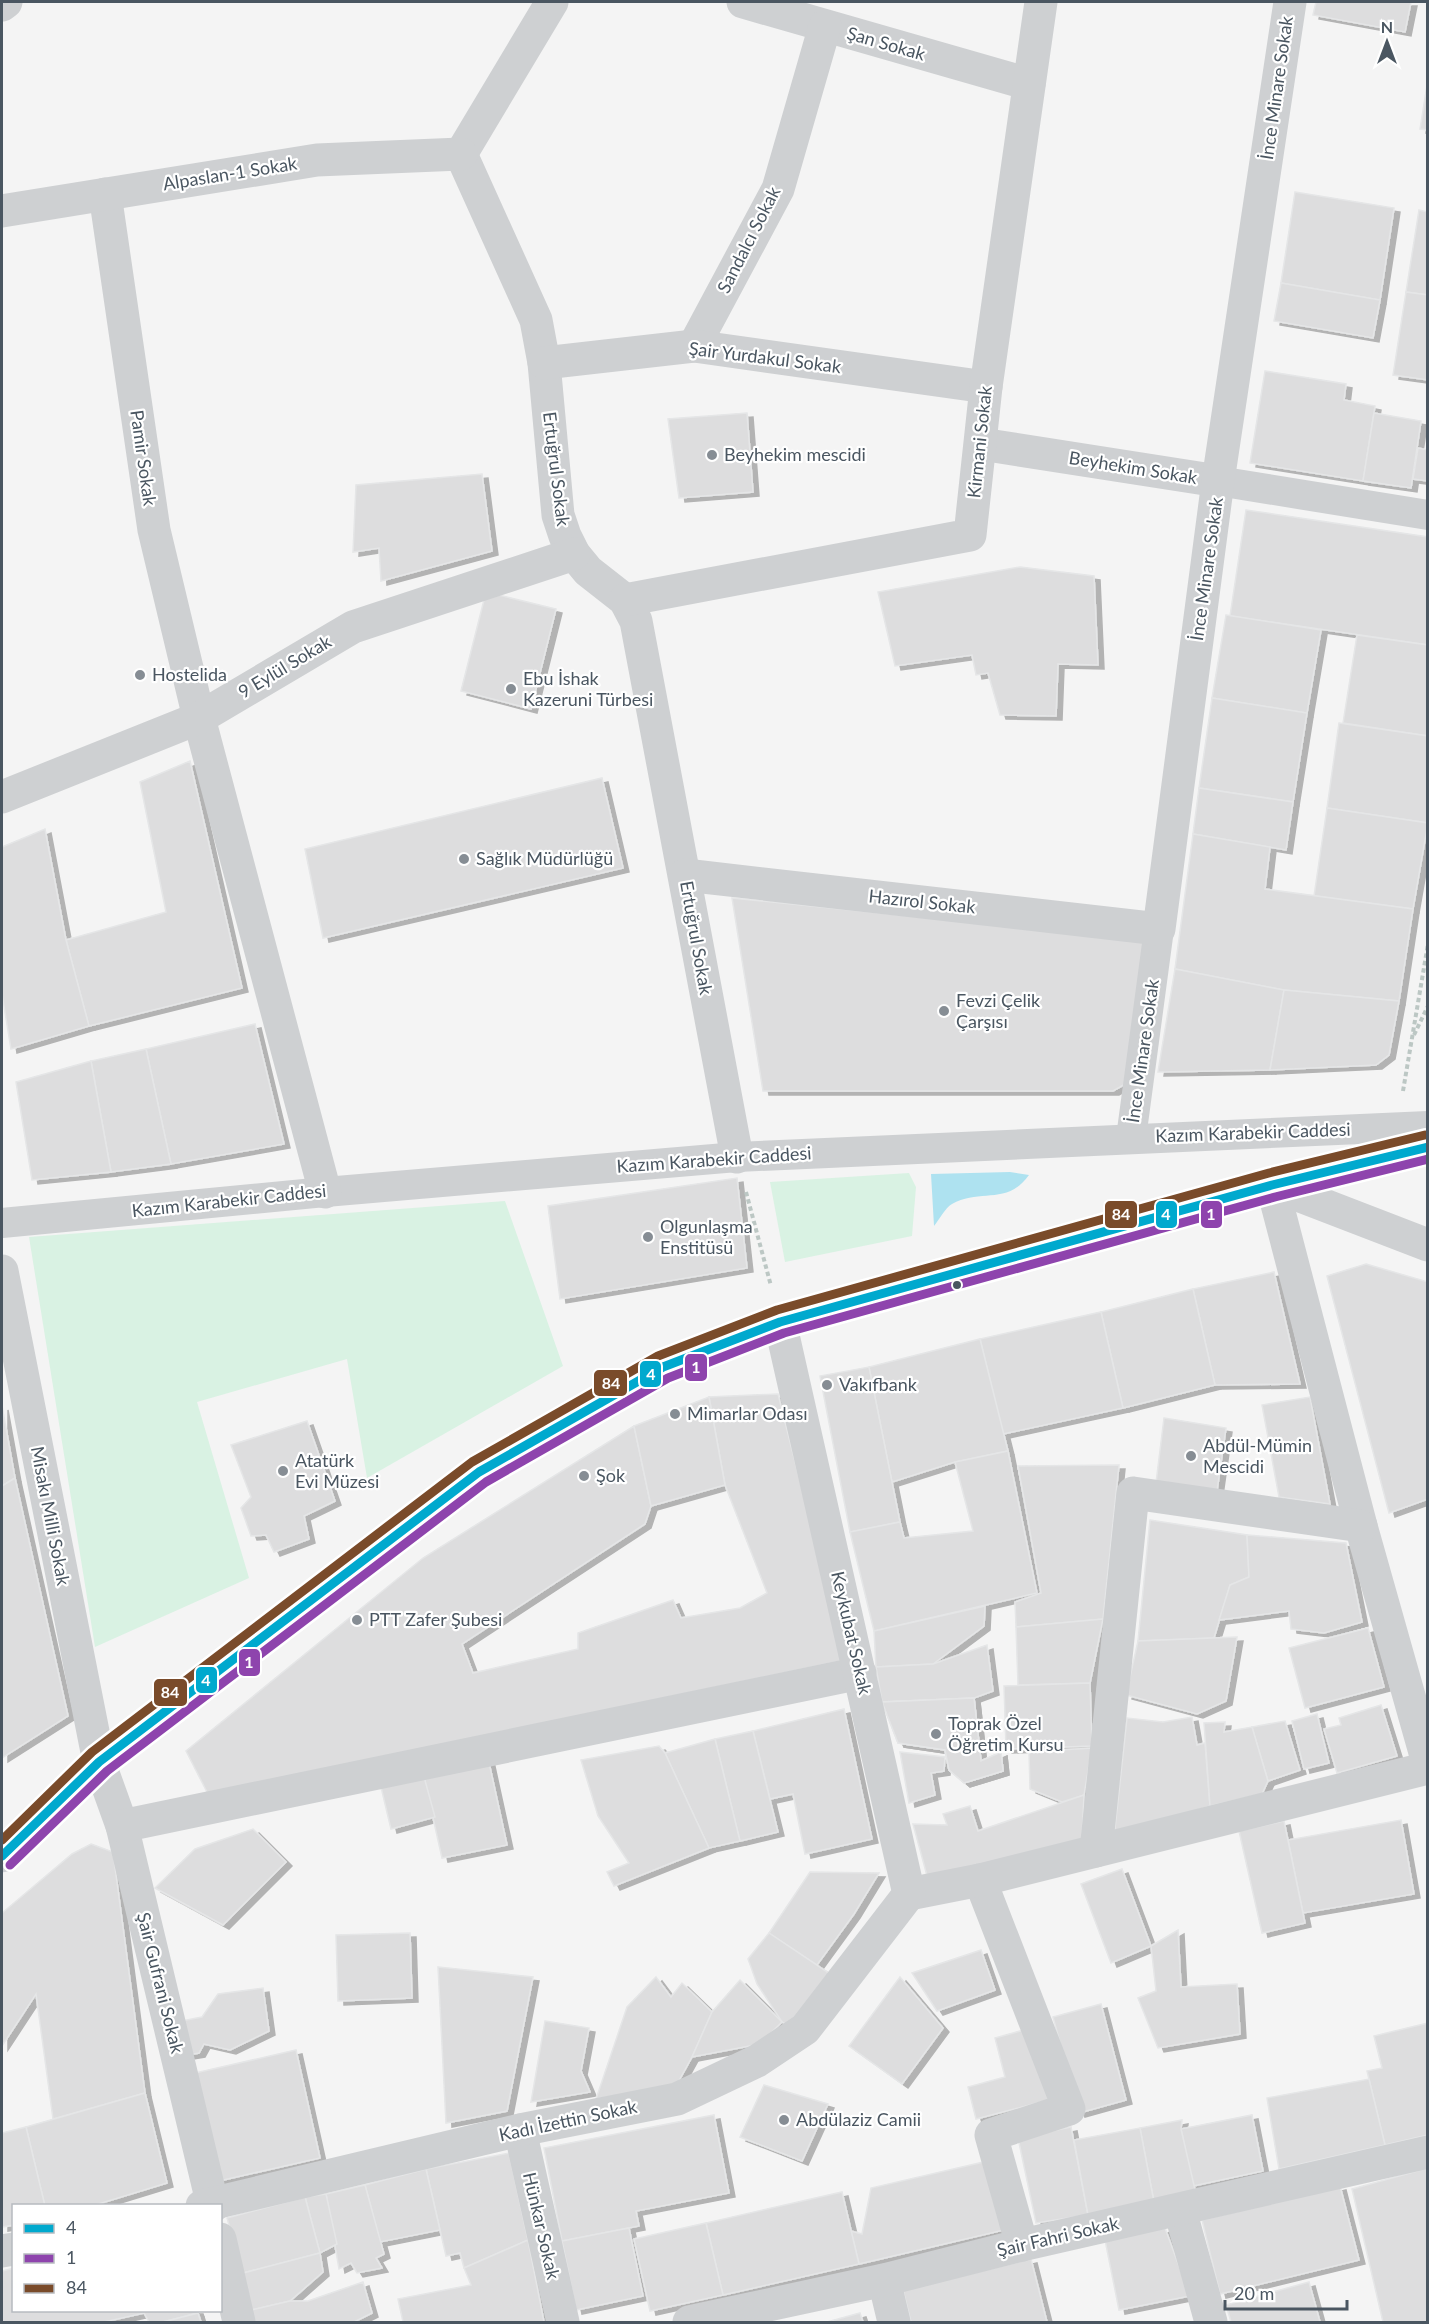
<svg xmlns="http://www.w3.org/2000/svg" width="1429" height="2324" font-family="Lato,sans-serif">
<defs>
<filter id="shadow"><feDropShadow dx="6" dy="4" stdDeviation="0" flood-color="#0004"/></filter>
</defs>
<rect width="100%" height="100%" fill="#f4f4f4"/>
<g fill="#d9f2e3">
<polygon points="909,1173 916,1187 912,1236 785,1262 770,1182"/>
<polygon points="505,1201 563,1366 367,1478 347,1359 197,1402 249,1578 95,1647 29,1237"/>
</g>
<path fill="#aee2f0" d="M1010,1172l19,3c-22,31 -49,13 -77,29 -7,4 -13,16 -18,22l-3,-52z"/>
<g fill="#ddddde" stroke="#e5e6e7" stroke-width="1.5" filter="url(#shadow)">
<polygon points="1316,2 1411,2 1405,32 1313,15"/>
<polygon points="1428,79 1428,130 1420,129"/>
<polygon points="1295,192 1394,208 1380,300 1281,283"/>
<polygon points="1419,210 1428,212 1428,295 1406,292"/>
<polygon points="1281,283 1380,300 1373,338 1274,321"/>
<polygon points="1406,292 1428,295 1428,380 1393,375"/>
<polygon points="1265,371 1346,384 1344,400 1375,406 1363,481 1250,463"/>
<polygon points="747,413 753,492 679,498 668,419"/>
<polygon points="1374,413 1421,421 1411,488 1363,481"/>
<polygon points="1418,448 1428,450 1428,481 1413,479"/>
<polygon points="482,474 492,551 381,581 379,548 353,552 356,485"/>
<polygon points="1246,510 1428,537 1428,645 1230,616"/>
<polygon points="1020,567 1094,576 1098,665 1058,664 1056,716 1000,715 988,673 976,675 972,655 895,666 878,592"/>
<polygon points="486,592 556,609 531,709 461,691"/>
<polygon points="1226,615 1321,630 1307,713 1212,698"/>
<polygon points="1357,635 1428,645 1428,736 1343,723"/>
<polygon points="1212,698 1307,713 1293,802 1199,788"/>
<polygon points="1339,723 1428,736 1428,823 1327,808"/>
<polygon points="190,761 242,988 89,1026 66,940 166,912 140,782"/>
<polygon points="602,778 623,868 323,938 305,849"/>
<polygon points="1199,788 1293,802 1286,850 1193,834"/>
<polygon points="1327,808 1428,823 1413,909 1314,896"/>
<polygon points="45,829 66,940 89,1026 11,1049 2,994 2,847"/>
<polygon points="1193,834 1270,847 1265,889 1413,909 1399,1001 1284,990 1175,969"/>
<polygon points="732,898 1146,940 1129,1082 1113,1091 763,1091"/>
<polygon points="1175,969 1284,990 1270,1070 1158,1072"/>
<polygon points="1284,990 1399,1001 1389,1055 1376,1065 1270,1070"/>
<polygon points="255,1024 284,1144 171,1164 146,1049"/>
<polygon points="146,1049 171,1164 111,1172 91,1061"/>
<polygon points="91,1061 111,1172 32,1180 16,1082"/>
<polygon points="737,1178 747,1268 560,1299 548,1206"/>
<polygon points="1366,1264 1428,1282 1428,1499 1389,1513 1327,1276"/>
<polygon points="1274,1272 1300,1384 1215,1385 1193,1289"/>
<polygon points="1193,1289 1215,1385 1123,1408 1101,1312"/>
<polygon points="1101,1312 1123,1408 1003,1434 980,1339"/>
<polygon points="980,1339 1008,1451 955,1462 892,1482 869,1367"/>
<polygon points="869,1367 900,1522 850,1532 820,1376"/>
<polygon points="778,1394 845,1660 208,1794 186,1751 423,1558 634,1426 651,1506 645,1524 462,1644 473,1673 578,1649 578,1633 673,1600 681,1618 740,1608 767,1593 725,1485 709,1397"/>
<polygon points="709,1397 725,1485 651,1506 634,1426"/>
<polygon points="1310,1397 1330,1504 1279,1497 1262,1405"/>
<polygon points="2,1406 15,1478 2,1486"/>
<polygon points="1164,1418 1226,1428 1216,1498 1156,1483"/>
<polygon points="307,1421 335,1501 304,1516 309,1539 274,1552 266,1535 251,1536 241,1508 251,1497 231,1445"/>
<polygon points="1008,1451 1037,1593 874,1631 850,1532 900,1522 904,1538 973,1531 955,1462"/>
<polygon points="1119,1465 1103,1619 1016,1627 1015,1602 1041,1593 1018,1466"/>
<polygon points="15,1478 68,1716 2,1758 2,1486"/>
<polygon points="1150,1520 1247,1535 1249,1577 1230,1585 1214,1638 1138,1641"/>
<polygon points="1247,1535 1346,1543 1362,1622 1324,1633 1291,1629 1289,1611 1219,1620 1230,1585 1249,1577"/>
<polygon points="985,1606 984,1626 933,1664 876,1667 874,1631"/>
<polygon points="1103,1619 1090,1683 1018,1685 1016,1627"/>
<polygon points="1368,1628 1384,1687 1305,1708 1289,1648"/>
<polygon points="1237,1637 1226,1701 1197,1714 1126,1695 1138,1641"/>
<polygon points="987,1645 993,1691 974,1698 882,1702 876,1667 933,1664"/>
<polygon points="1090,1683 1092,1746 1006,1749 1004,1686"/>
<polygon points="974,1698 981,1761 1001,1752 1003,1771 964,1783 949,1770 945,1750 898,1743 882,1702"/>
<polygon points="974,1698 981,1761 1001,1752 1003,1771 964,1783 949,1770 945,1750 898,1743 882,1702"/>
<polygon points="1381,1705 1397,1756 1337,1773 1324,1729 1341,1725 1339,1718"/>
<polygon points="844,1709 872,1839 805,1854 793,1794 770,1799 753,1731"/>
<polygon points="1317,1714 1329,1763 1304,1769 1292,1721"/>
<polygon points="1192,1717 1197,1745 1205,1743 1210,1806 1114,1837 1127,1718 1163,1722"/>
<polygon points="1285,1721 1300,1770 1268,1781 1252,1727"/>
<polygon points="1225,1722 1224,1732 1252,1727 1268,1781 1262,1794 1210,1806 1204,1723"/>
<polygon points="753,1731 778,1832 740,1841 715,1739"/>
<polygon points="715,1739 740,1841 709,1848 665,1753"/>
<polygon points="659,1746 665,1753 709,1848 614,1886 607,1872 629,1863 598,1816 581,1760"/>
<polygon points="1092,1748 1084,1795 1062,1802 1030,1789 1029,1752"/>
<polygon points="900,1752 945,1757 944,1771 931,1773 935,1795 909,1803"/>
<polygon points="488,1758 507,1845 442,1858 423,1773"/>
<polygon points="423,1773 435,1817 391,1829 380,1783"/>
<polygon points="1084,1795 1082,1839 929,1883 913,1824 947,1825 943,1814 970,1806 978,1831"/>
<polygon points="1401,1820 1414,1894 1303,1913 1288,1840"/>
<polygon points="1284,1821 1305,1923 1262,1933 1239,1831"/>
<polygon points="253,1829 286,1862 223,1925 155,1888 195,1849"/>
<polygon points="91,1844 113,1852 145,2093 53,2119 36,1994 2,2046 2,1913 72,1854"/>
<polygon points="1122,1869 1151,1946 1111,1963 1081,1884"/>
<polygon points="810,1872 879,1873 854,1914 817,1965 769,1933"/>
<polygon points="1178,1930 1181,1987 1237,1984 1240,2034 1158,2048 1138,1998 1156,1991 1151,1946"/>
<polygon points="410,1933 412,1998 338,2001 336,1935"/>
<polygon points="769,1933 830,1974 793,2028 782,2022 757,1984 748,1959"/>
<polygon points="981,1950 995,1990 937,2011 912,1973"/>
<polygon points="438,1967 533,1977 507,2111 446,2123"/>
<polygon points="656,1977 671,1997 682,1983 712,2012 692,2057 676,2086 596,2099 627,2007"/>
<polygon points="900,1977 943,2028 902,2084 849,2046"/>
<polygon points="740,1980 782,2022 760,2044 692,2057 712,2012"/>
<polygon points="263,1988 269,2031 230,2050 204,2044 199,2053 188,2055 181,2021 202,2017 218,1994"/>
<polygon points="1101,2004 1126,2100 1079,2113 1053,2017"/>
<polygon points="545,2021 589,2028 581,2071 590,2092 531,2102"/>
<polygon points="1428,2023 1428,2135 1385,2145 1367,2071 1382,2068 1374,2036"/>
<polygon points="1031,2028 1049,2100 976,2119 968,2087 1005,2077 995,2038"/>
<polygon points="296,2050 320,2158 219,2181 195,2073"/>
<polygon points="1369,2079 1385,2145 1279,2169 1267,2098"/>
<polygon points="764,2085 828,2104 802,2161 740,2137"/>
<polygon points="145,2093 167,2183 92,2206 45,2206 26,2127"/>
<polygon points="714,2115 729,2193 636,2211 639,2226 562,2241 544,2148"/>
<polygon points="1252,2115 1263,2171 1193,2186 1181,2129"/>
<polygon points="1182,2120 1181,2129 1196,2194 1154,2202 1140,2128"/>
<polygon points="26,2127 45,2206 14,2206 14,2225 2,2227 2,2133"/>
<polygon points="1071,2127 1088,2215 1036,2223 1018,2138"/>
<polygon points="1140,2128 1154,2202 1088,2215 1074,2140"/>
<polygon points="509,2153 528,2240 464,2268 460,2253 446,2256 426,2169"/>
<polygon points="988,2161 1004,2230 859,2264 851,2231 862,2234 871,2188"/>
<polygon points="1428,2168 1428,2322 1383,2322 1352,2189"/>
<polygon points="426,2169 440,2230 380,2242 365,2185"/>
<polygon points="365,2185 384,2254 376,2258 382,2268 357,2273 351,2263 339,2269 326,2194"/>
<polygon points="1340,2186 1359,2260 1220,2294 1202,2220"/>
<polygon points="842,2192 859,2264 723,2295 706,2223"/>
<polygon points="326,2194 337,2244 320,2253 305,2197"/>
<polygon points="305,2197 320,2253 243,2273 227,2218"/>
<polygon points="706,2223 723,2295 650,2311 634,2239"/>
<polygon points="629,2228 643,2296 576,2310 562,2241"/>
<polygon points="1165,2228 1190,2296 1119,2310 1105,2240"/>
<polygon points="528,2240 544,2322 403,2322 398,2299 471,2285 464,2268"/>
<polygon points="320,2253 323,2272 290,2301 247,2311 243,2273"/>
<polygon points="1031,2259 1047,2322 911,2322 903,2290"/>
<polygon points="14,2268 14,2310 197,2310 198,2313 163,2322 149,2322 144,2313 104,2322 2,2322 2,2271"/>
<polygon points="363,2282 372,2313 354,2322 250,2322 247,2311 290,2301 308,2301"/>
<polygon points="1309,2282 1320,2322 1231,2322 1226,2305"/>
<polygon points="198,2313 201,2322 163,2322"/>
<polygon points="860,2313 863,2322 827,2322"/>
</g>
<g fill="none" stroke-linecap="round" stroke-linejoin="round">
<g stroke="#bcc7c4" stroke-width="4" stroke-dasharray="4.5 3" stroke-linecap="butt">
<polyline points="1414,1035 1428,1006"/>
<polyline points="1403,1091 1428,944"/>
<polyline points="746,1192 771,1286"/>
</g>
<g stroke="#ced0d2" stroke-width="30">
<polyline points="1218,481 1428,515"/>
<polyline points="1131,1138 1159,929"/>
<polyline points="2,1223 325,1192 737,1157 1428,1126"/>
</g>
<g stroke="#ced0d2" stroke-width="33">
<polyline points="743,2 1029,84"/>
<polyline points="461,154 536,320 544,363 558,515 565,536 574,554 588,571 625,600 636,621 737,1157"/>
<polyline points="461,154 552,2"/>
<polyline points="105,194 154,530 199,718 325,1192"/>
<polyline points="2,211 317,160 461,154"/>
<polyline points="694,346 778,189 825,26"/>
<polyline points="544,363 694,346 986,387"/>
<polyline points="981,444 1218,481"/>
<polyline points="625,600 970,535 986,387 1041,2"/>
<polyline points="2,797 199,718 353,627 574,554"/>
<polyline points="685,875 1159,929 1218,481 1290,2"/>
<polyline points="1272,1185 1361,1526 1428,1763"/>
<polyline points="2,1271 99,1762 122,1826 213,2206"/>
<polyline points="122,1826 860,1673"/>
<polyline points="1096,1851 1133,1493 1361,1526"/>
<polyline points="980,1880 1069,2109 991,2135 1022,2245"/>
<polyline points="909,1894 980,1880 1428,1768"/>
<polyline points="520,2130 563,2322"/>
<polyline points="202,2206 520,2130 677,2099 757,2061 805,2029 909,1894 780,1322"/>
<polyline points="1180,2210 1211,2322"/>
<polyline points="220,2239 239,2322"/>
<polyline points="2,2251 14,2249"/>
<polyline points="884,2280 894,2322"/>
<polyline points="689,2322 884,2280 1022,2245 1428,2152"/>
</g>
<g stroke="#ced0d2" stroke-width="33">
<polyline points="2,5 6,2"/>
<polyline points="1272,1185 1428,1245"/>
</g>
<polyline stroke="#ced0d4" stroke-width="33" points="2,1856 99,1762 479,1472 663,1367 780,1322 1272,1185 1428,1147"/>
<g stroke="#fff" stroke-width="14">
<polyline id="bus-1" points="2,1856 99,1762 479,1472 663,1367 780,1322 1272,1185 1428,1147"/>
</g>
<g stroke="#fff" stroke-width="14">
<polyline id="bus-2" points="10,1865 107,1771 486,1482 668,1378 784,1333 1275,1197 1428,1159"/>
</g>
<g stroke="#fff" stroke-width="14">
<polyline id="bus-3" points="2,1840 92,1752 472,1462 658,1356 777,1310 1269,1173 1425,1135"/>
</g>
<use href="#bus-1" stroke="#00a9ce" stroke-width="9"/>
<use href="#bus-2" stroke="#8e44ad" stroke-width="9"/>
<use href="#bus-3" stroke="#7a4b2a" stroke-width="9"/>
</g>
<g fill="#868d94" stroke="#fff" stroke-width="2">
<circle cx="712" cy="455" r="6"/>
<circle cx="140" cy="675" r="6"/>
<circle cx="511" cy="689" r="6"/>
<circle cx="464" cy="859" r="6"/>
<circle cx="944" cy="1011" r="6"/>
<circle cx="648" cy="1237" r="6"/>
<circle cx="827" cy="1385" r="6"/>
<circle cx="675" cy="1414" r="6"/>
<circle cx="1191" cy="1456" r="6"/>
<circle cx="283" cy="1471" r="6"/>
<circle cx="584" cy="1476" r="6"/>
<circle cx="357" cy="1620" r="6"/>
<circle cx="936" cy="1734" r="6"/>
<circle cx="784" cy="2120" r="6"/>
</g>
<circle fill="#4a5661" stroke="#fff" stroke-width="2" cx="957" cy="1285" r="5"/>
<g text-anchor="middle" stroke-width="4.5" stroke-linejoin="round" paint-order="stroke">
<g font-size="18" fill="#4a5661" stroke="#fff">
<text transform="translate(886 44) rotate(16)" y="6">Şan Sokak</text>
<text transform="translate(1277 88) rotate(-82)" y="6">İnce Minare Sokak</text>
<text transform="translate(230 174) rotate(-9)" y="6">Alpaslan-1 Sokak</text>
<text transform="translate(749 240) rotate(-63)" y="6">Sandalcı Sokak</text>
<text transform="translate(765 358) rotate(7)" y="6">Şair Yurdakul Sokak</text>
<text transform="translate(980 442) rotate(-84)" y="6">Kirmani Sokak</text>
<text transform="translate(143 458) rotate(82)" y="6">Pamir Sokak</text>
<text transform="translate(1133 468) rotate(9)" y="6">Beyhekim Sokak</text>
<text transform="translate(556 469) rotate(83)" y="6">Ertuğrul Sokak</text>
<text transform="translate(1207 569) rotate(-82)" y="6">İnce Minare Sokak</text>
<text transform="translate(285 667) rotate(-31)" y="6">9 Eylül Sokak</text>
<text transform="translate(922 902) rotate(6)" y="6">Hazırol Sokak</text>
<text transform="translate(696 938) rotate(80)" y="6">Ertuğrul Sokak</text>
<text transform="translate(1143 1051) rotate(-82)" y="6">İnce Minare Sokak</text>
<text transform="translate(1253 1133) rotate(-2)" y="6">Kazım Karabekir Caddesi</text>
<text transform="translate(714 1160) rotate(-4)" y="6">Kazım Karabekir Caddesi</text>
<text transform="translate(229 1201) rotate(-6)" y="6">Kazım Karabekir Caddesi</text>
<text transform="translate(50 1516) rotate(79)" y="6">Misakı Milli Sokak</text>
<text transform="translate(851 1633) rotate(77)" y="6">Keykubat Sokak</text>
<text transform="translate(160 1983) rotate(76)" y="6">Şair Gufrani Sokak</text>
<text transform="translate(568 2121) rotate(-12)" y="6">Kadı İzettin Sokak</text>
<text transform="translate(541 2226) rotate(77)" y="6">Hünkar Sokak</text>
<text transform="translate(1058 2237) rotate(-13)" y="6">Şair Fahri Sokak</text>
</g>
<g font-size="18" fill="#4a5661" stroke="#fff" text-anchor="start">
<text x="724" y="461">Beyhekim mescidi</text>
<text x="152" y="681">Hostelida</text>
<text x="523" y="685">Ebu İshak<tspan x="523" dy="21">Kazeruni Türbesi</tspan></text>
<text x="476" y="865">Sağlık Müdürlüğü</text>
<text x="956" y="1007">Fevzi Çelik<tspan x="956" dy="21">Çarşısı</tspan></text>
<text x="660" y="1233">Olgunlaşma<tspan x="660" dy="21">Enstitüsü</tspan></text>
<text x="839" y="1391">Vakıfbank</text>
<text x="687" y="1420">Mimarlar Odası</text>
<text x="1203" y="1452">Abdül-Mümin<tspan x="1203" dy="21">Mescidi</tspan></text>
<text x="295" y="1467">Atatürk<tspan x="295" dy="21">Evi Müzesi</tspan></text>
<text x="596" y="1482">Şok</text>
<text x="369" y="1626">PTT Zafer Şubesi</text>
<text x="948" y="1730">Toprak Özel<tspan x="948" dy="21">Öğretim Kursu</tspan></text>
<text x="796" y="2126">Abdülaziz Camii</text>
</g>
</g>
<g stroke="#fff" stroke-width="2">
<rect x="1104" y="1200" width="34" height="29" rx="6" fill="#7a4b2a"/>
<rect x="1155" y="1200" width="23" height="29" rx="6" fill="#00a9ce"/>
<rect x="1200" y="1200" width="23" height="29" rx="6" fill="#8e44ad"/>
<rect x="684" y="1353" width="24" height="29" rx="6" fill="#8e44ad"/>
<rect x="639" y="1360" width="23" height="28" rx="6" fill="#00a9ce"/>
<rect x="593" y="1369" width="35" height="28" rx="6" fill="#7a4b2a"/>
<rect x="238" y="1648" width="23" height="29" rx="6" fill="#8e44ad"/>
<rect x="195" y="1666" width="23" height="28" rx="6" fill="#00a9ce"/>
<rect x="153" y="1678" width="35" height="29" rx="6" fill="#7a4b2a"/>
</g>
<g font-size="16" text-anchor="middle" font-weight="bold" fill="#fff">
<text x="1121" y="1220">84</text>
<text x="1166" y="1220">4</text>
<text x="1211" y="1220">1</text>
<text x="696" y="1373">1</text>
<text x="651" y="1380">4</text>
<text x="611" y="1389">84</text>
<text x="249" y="1668">1</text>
<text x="206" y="1686">4</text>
<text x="170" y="1698">84</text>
</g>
<rect width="1429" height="2324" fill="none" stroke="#4a5661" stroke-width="6"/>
<rect x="12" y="2204" width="210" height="108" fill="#ffffff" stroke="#b7bbc0" stroke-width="1.5"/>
<rect x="24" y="2224" width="30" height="9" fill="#00a9ce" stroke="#b7bbc0" stroke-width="1.5"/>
<text x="66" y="2234" font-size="18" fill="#4a5661">4</text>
<rect x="24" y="2254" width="30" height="9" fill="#8e44ad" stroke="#b7bbc0" stroke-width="1.5"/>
<text x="66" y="2264" font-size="18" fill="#4a5661">1</text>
<rect x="24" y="2284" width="30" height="9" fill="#7a4b2a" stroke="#b7bbc0" stroke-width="1.5"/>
<text x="66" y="2294" font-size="18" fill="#4a5661">84</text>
<g transform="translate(1387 42)" stroke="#ffffff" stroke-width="4.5" paint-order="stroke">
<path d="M0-4.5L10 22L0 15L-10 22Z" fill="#4a5661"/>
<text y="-9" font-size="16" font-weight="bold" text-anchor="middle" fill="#4a5661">N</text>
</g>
<path d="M1225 2300v9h122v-9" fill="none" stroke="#4a5661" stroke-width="3"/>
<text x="1234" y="2300" font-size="18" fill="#4a5661" stroke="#ffffff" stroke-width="4.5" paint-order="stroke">20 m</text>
</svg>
